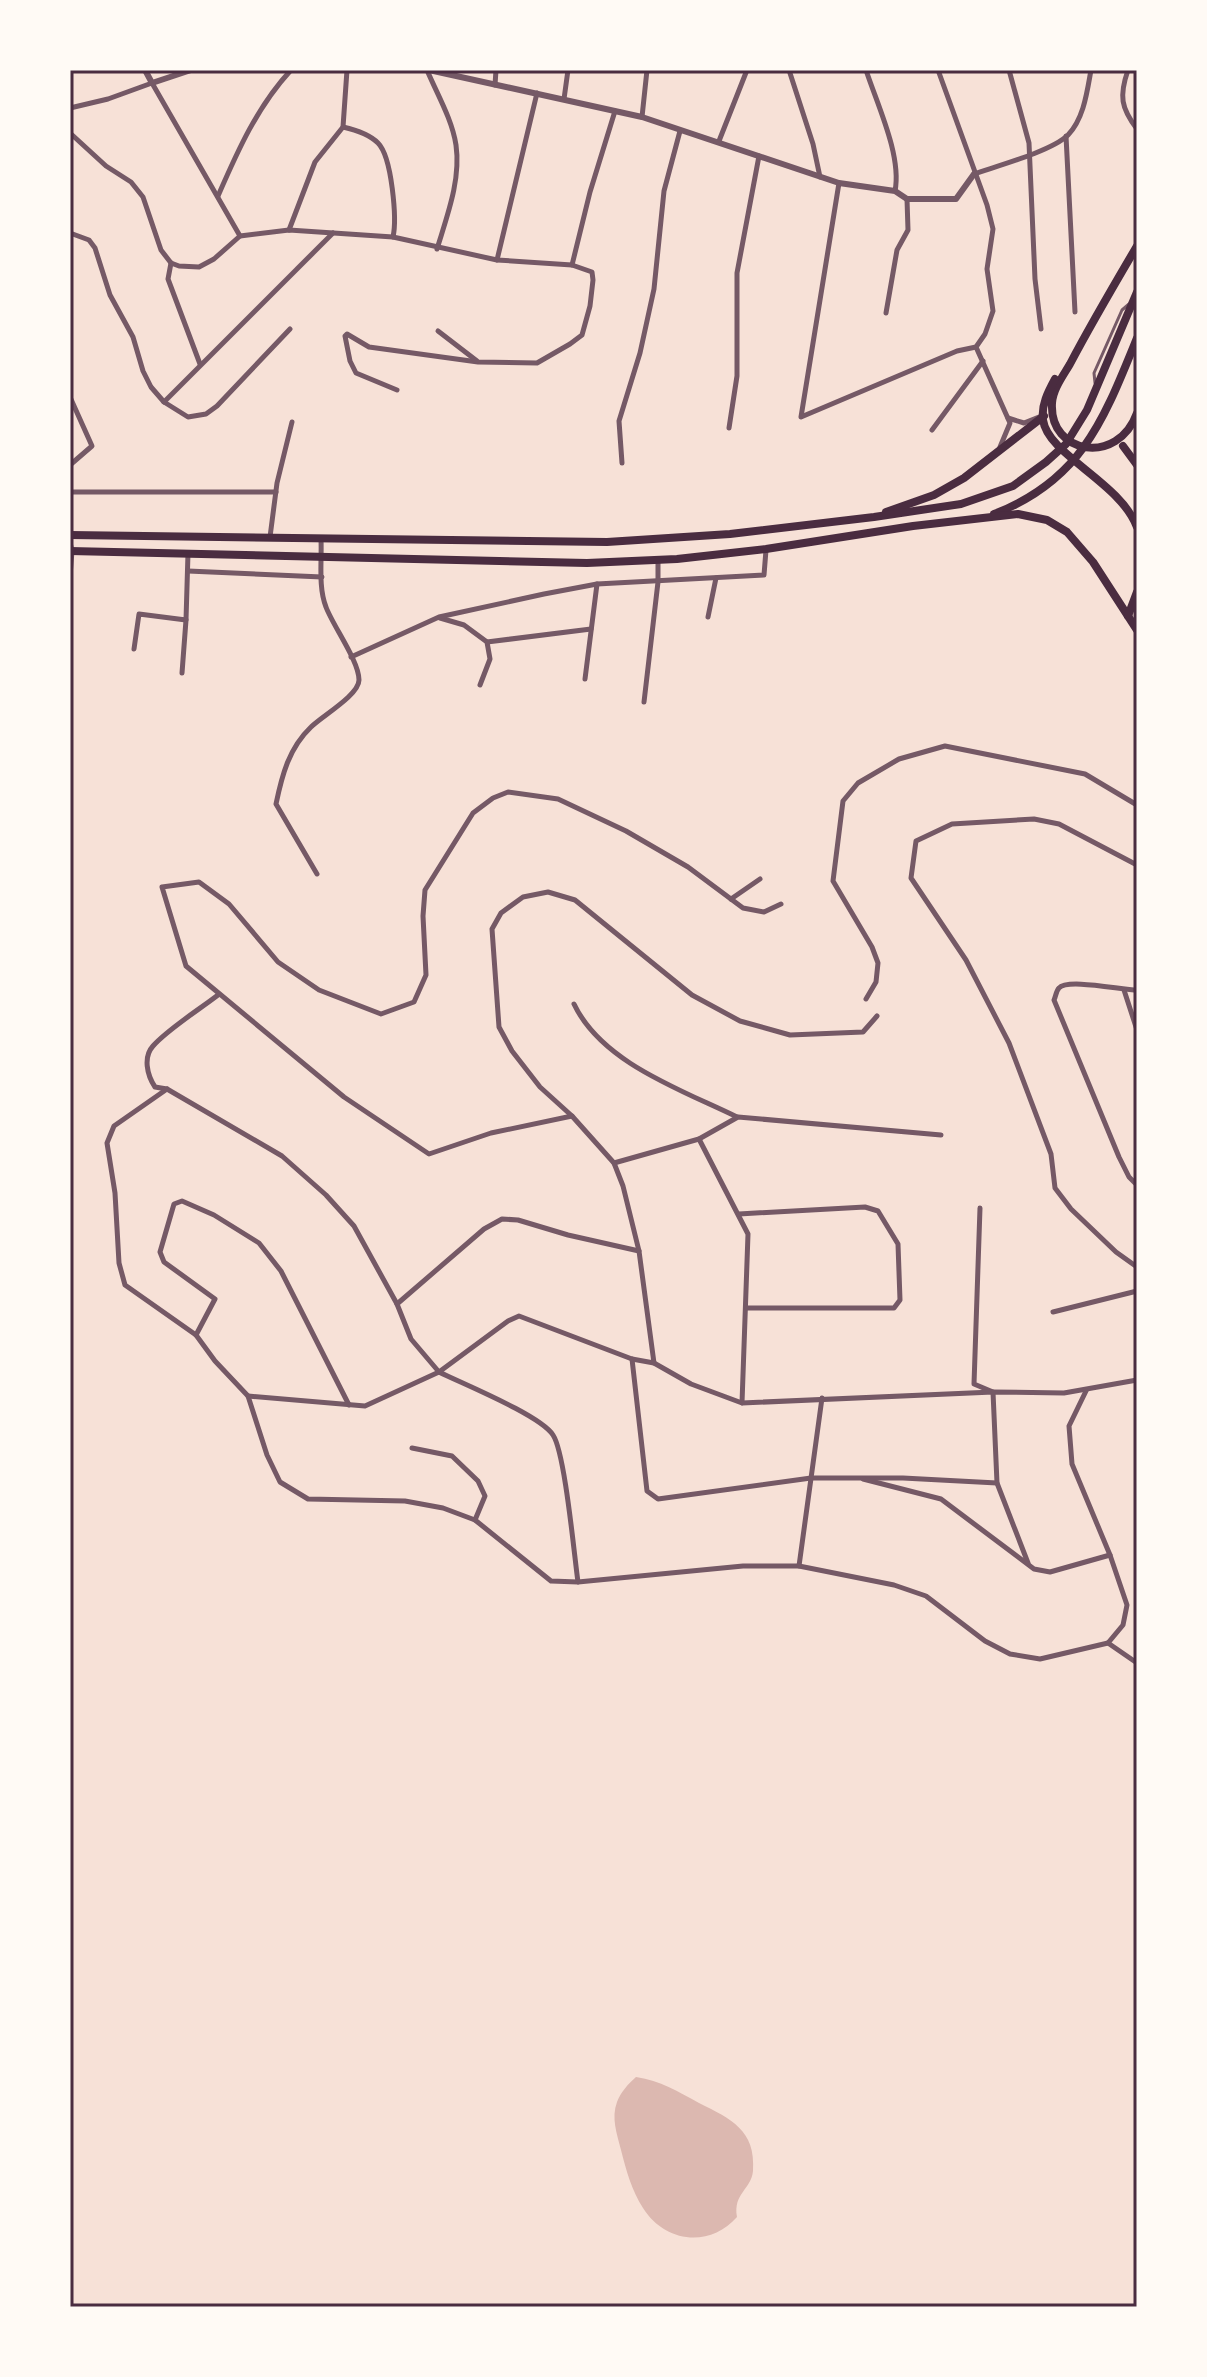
<svg xmlns="http://www.w3.org/2000/svg" width="1207" height="2377" font-family="'Open Sans',sans-serif">
<rect width="100%" height="100%" fill="#f7e1d7"/>
<path fill="#dcb8b0" d="M636,2077c25,4 41,14 63,26 32,16 57,27 54,68 -2,19 -20,22 -16,46 -27,31 -72,26 -94,-9 -11,-17 -17,-38 -22,-58 -4,-16 -10,-32 -4,-48 4,-10 11,-18 19,-25z"/>
<g fill="none" stroke-linecap="round" stroke-linejoin="round">
<polyline stroke="#755966" stroke-width="3" points="1095,383 1094,373 1122,310 1129,304"/>
<g stroke="#755966" stroke-width="5">
<path d="M427,70c10,24 25,49 29,75 5,35 -9,71 -19,104"/>
<polyline points="789,70 813,144 820,177"/>
<path d="M866,70c11,34 36,86 29,121"/>
<polyline points="1009,70 1029,143 1035,279 1041,329"/>
<path d="M1128,70c-9,26 -7,38 9,59"/>
<polyline points="495,85 496,70"/>
<polyline points="564,99 568,70"/>
<polyline points="70,108 108,99 152,83 240,236"/>
<polyline points="642,117 647,70"/>
<path d="M343,127c13,3 26,7 35,16 14,14 19,76 15,94"/>
<polyline points="70,133 106,166 131,182 143,197 161,250 171,263 179,266 199,267 214,259 240,236 289,230 393,237 497,260 572,265 592,272 593,280 590,306 582,335 570,344 537,363 478,362 369,347 347,334 345,336 350,361 356,373 397,390"/>
<polyline points="1066,136 1075,312"/>
<polyline points="719,141 747,70"/>
<path d="M974,174c23,-8 78,-23 94,-39 16,-17 19,-43 23,-65"/>
<polyline points="839,183 801,417 957,351 976,347 985,334 993,311 987,269 993,229 987,205 938,70"/>
<path d="M218,196c20,-46 39,-89 73,-126"/>
<polyline points="289,230 315,162 343,127 347,70"/>
<polyline points="70,233 89,240 95,248 110,295 133,337 143,371 151,387 164,402 188,417 206,414 217,406 290,329"/>
<polyline points="497,260 537,93"/>
<polyline points="171,263 168,279 200,364"/>
<polyline points="572,265 590,192 615,111"/>
<polyline points="886,313 897,250 908,230 907,199"/>
<polyline points="438,331 477,361"/>
<polyline points="976,347 1010,423 1000,447"/>
<polyline points="70,397 92,446 70,465"/>
<polyline points="164,402 333,233"/>
<polyline points="1008,418 1024,423 1039,417"/>
<polyline points="729,428 737,376 737,273 759,156"/>
<polyline points="932,430 983,361"/>
<polyline points="622,463 619,421 640,353 654,289 664,191 680,131"/>
<polyline points="70,492 276,492"/>
<polyline points="270,537 277,483 292,422"/>
<polyline points="70,542 72,551 70,576"/>
<polyline points="188,571 322,577"/>
<polyline points="708,617 716,578"/>
<polyline points="440,618 464,625 487,642 490,659 480,685"/>
<polyline points="487,642 591,629"/>
<polyline points="134,649 139,614 186,620 188,553"/>
<polyline points="351,657 439,617 544,594 597,584 764,575 766,550"/>
<polyline points="182,673 186,620"/>
<polyline points="585,679 597,584"/>
<polyline points="644,702 658,582 658,560"/>
<polyline points="1137,865 1059,824 1034,819 952,824 916,841 911,878 966,960 1009,1043 1051,1154 1055,1188 1071,1209 1116,1252 1137,1267"/>
<path d="M317,874l-41,-70c6,-29 13,-56 35,-77 11,-11 48,-32 48,-47 0,-19 -26,-54 -33,-73 -8,-20 -4,-47 -5,-67"/>
<polyline points="731,899 760,879"/>
<polyline points="1124,990 1137,1030"/>
<path d="M1137,990c-15,0 -70,-12 -78,-2 -3,3 -3,8 -5,12l65,157 10,20 8,8"/>
<path d="M218,995c-18,14 -50,34 -65,51 -10,11 -6,29 2,41l12,2 115,67 44,39 28,31 43,78 14,35 28,33c24,12 101,43 114,63 12,18 21,119 25,147"/>
<polyline points="866,999 876,982 878,963 872,947 833,881 843,801 858,783 899,759 945,746 1085,774 1137,805"/>
<path d="M574,1004c28,59 108,86 163,113"/>
<polyline points="167,1089 114,1126 107,1143 115,1193 119,1263 125,1285 196,1335 215,1361 248,1396 267,1455 280,1482 308,1499 405,1501 443,1508 475,1520 551,1581 578,1582 743,1566 799,1566 894,1585 926,1596 985,1641 1010,1654 1040,1659 1108,1643 1123,1625 1127,1605 1110,1555 1072,1464 1069,1426 1086,1391"/>
<polyline points="572,1116 491,1133 429,1154 344,1097 186,966 162,887 199,882 229,904 278,962 319,990 381,1014 414,1002 426,975 423,916 425,890 473,813 493,798 508,792 558,799 626,831 688,867 743,908 764,912 781,904"/>
<polyline points="699,1139 748,1234 742,1403"/>
<polyline points="614,1163 699,1139 738,1117 941,1135"/>
<polyline points="980,1208 974,1384 993,1392 997,1483 1028,1563"/>
<polyline points="739,1214 865,1207 878,1211 898,1244 900,1300 894,1308 747,1308"/>
<polyline points="397,1304 484,1229 502,1219 518,1220 568,1235 639,1251"/>
<polyline points="1053,1312 1137,1291"/>
<polyline points="196,1335 215,1299 164,1262 160,1252 174,1204 182,1201 214,1215 259,1243 281,1271 349,1405"/>
<polyline points="632,1359 647,1491 658,1499 811,1478 903,1478 997,1483"/>
<polyline points="654,1363 639,1251 623,1186 614,1163 572,1116 540,1087 512,1051 499,1027 492,929 501,913 523,897 548,892 575,900 692,995 740,1021 790,1035 863,1032 877,1016"/>
<polyline points="248,1396 365,1406 439,1372 508,1321 519,1316 632,1359 654,1363 691,1384 742,1403 993,1392 1064,1393 1137,1380"/>
<polyline points="412,1448 452,1456 478,1481 485,1496 475,1520"/>
<polyline points="863,1479 941,1499 1034,1569 1050,1572 1110,1555"/>
<polyline points="799,1566 822,1398"/>
<polyline points="1108,1643 1137,1663"/>
</g>
<g stroke="#755966" stroke-width="6">
<polyline points="145,70 152,83 191,70"/>
<polyline points="429,70 642,117 839,183 895,191 907,199 956,199 974,174"/>
</g>
<g stroke="#4a2c40" stroke-width="8">
<path d="M1137,246c-23,39 -46,78 -67,118 -7,12 -17,25 -18,39 -3,52 66,63 85,10"/>
<path d="M1055,379c-7,13 -14,26 -12,41 5,35 77,62 94,107"/>
<polyline points="1123,446 1137,465"/>
<polyline points="886,512 934,495 964,478 1044,416"/>
<path d="M994,514c88,-34 110,-95 143,-176"/>
<polyline points="70,535 607,542 730,534 874,517 961,504 1013,486 1046,462 1066,444 1087,410 1137,292"/>
<polyline points="70,551 587,563 677,559 766,549 913,526 1018,514 1047,520 1067,532 1093,562 1137,630"/>
<polyline points="1128,616 1137,592"/>
</g>
</g>
<rect width="1207" height="2377" fill="none" stroke="#fffaf5" stroke-width="144"/>
<rect x="72" y="72" width="1063" height="2233" fill="none" stroke="#4a2c40" stroke-width="3"/>
</svg>
